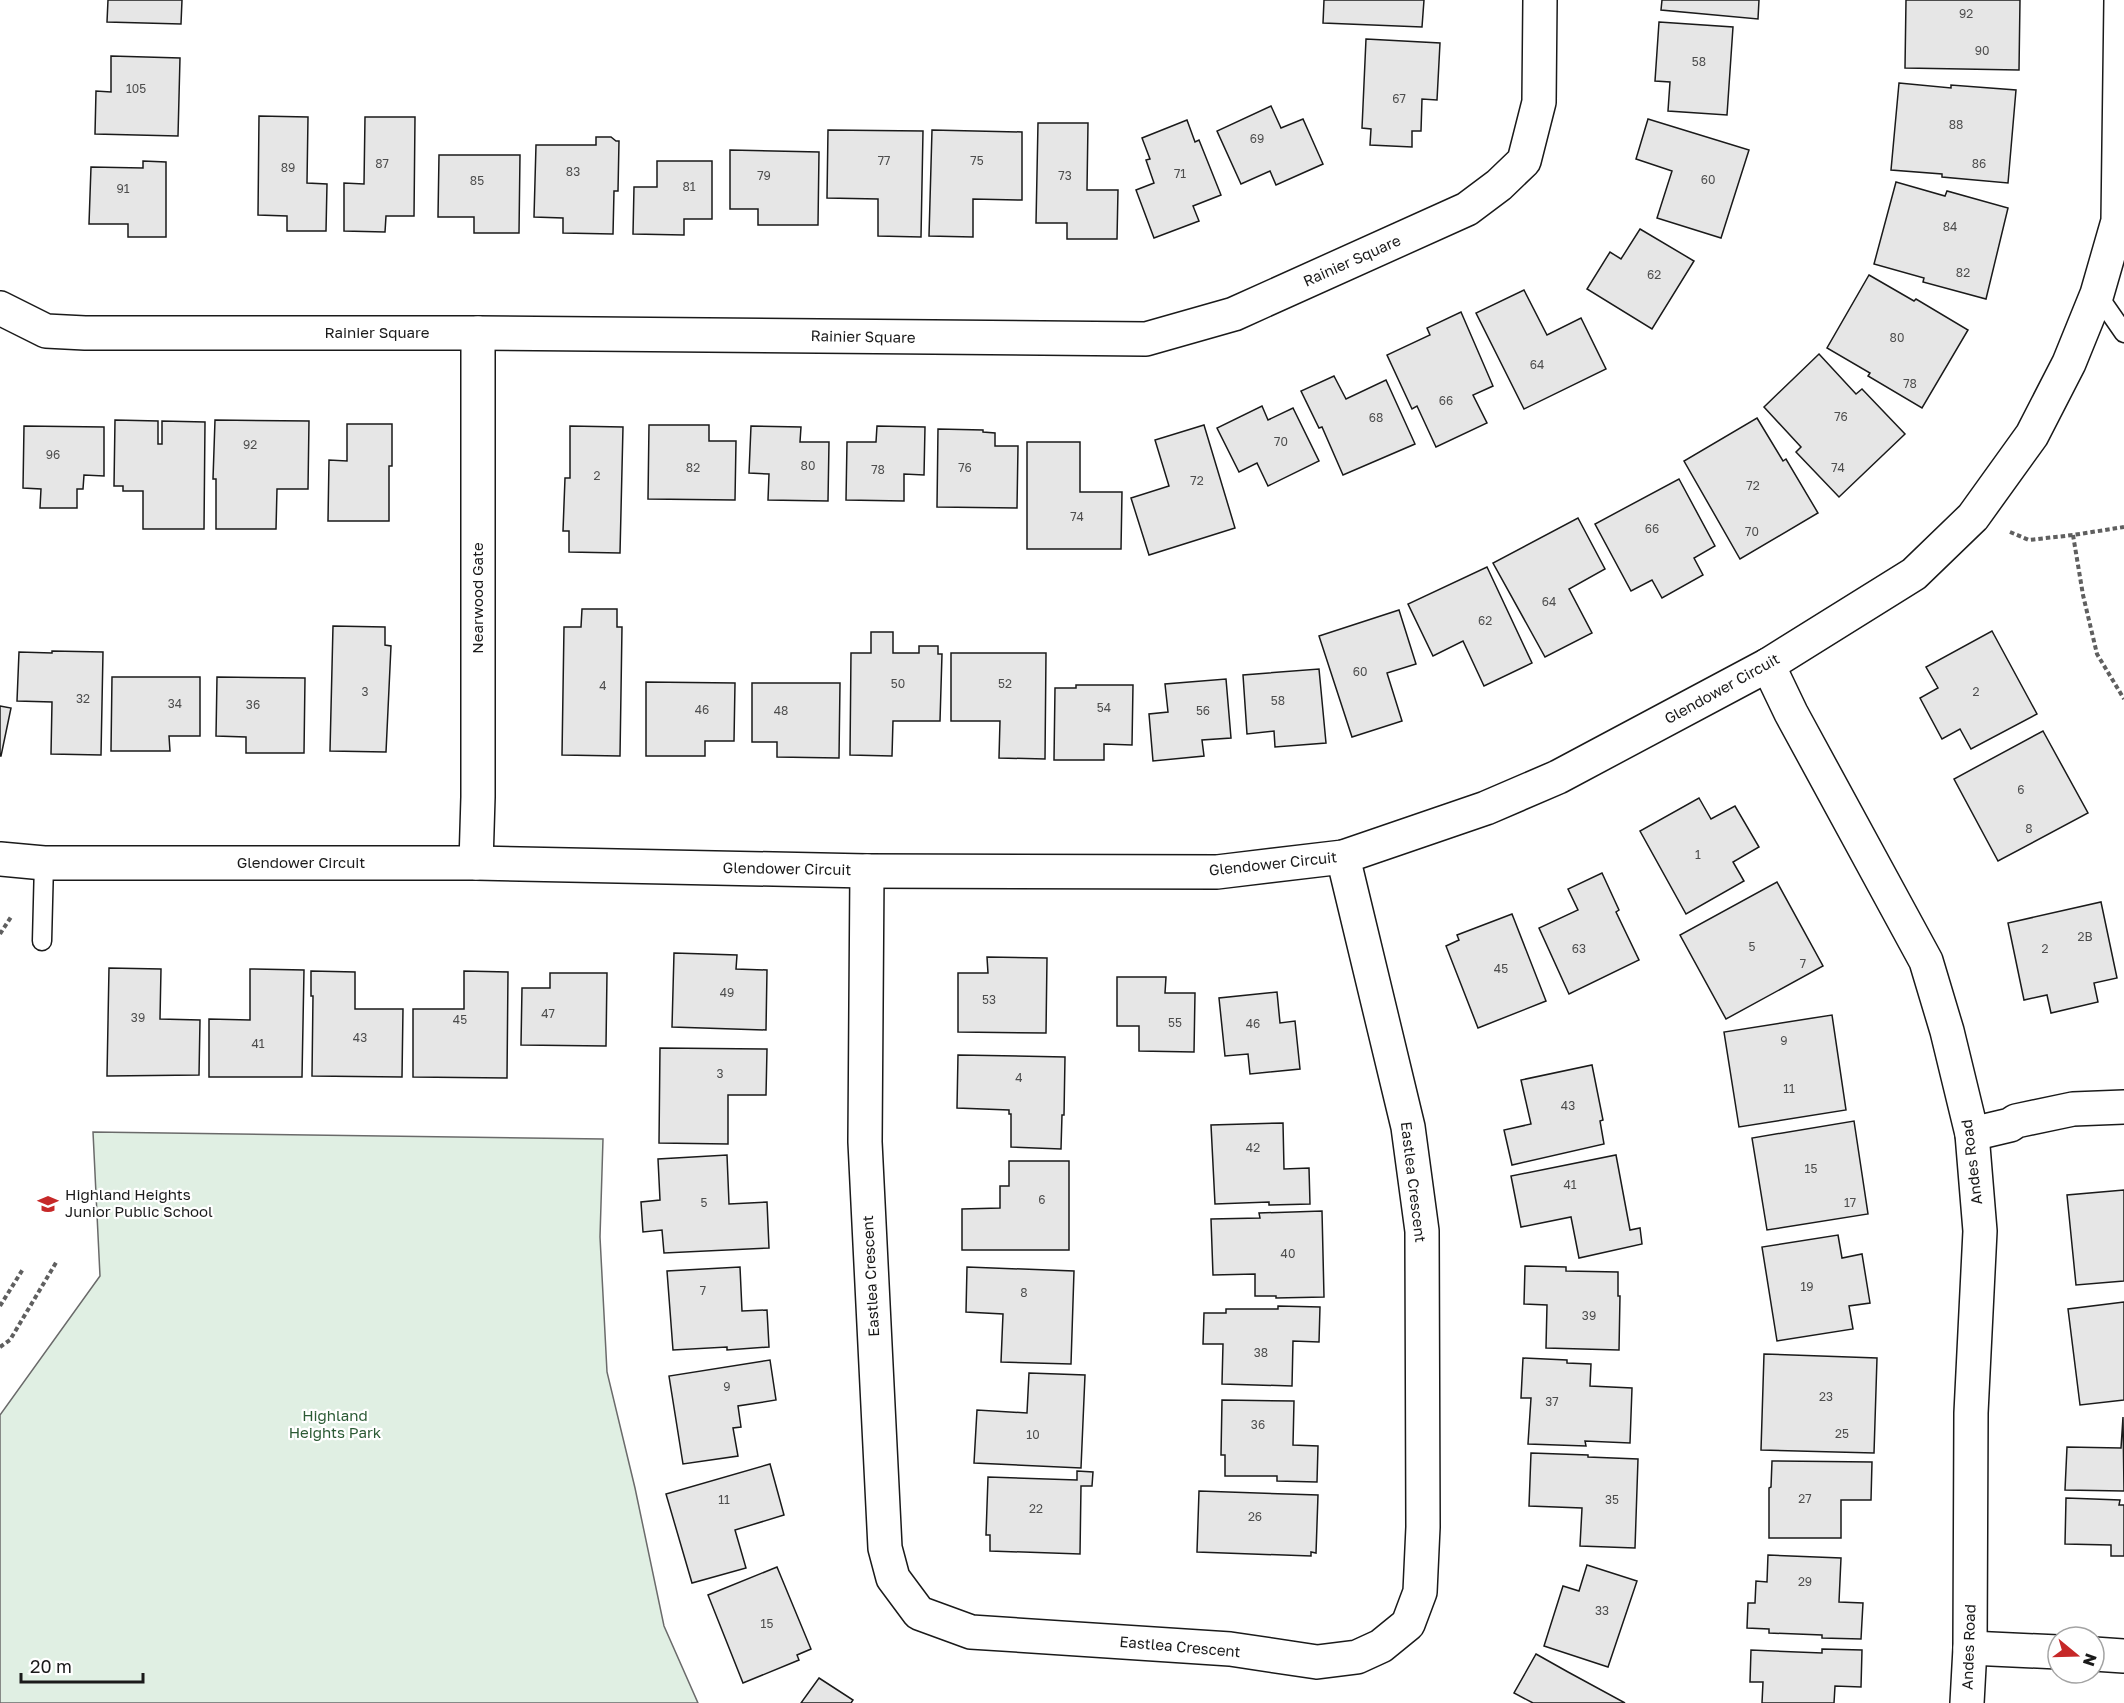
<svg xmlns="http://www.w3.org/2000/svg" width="2124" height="1703" font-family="'Golos Text',sans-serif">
<rect width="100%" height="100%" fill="#fff"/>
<polygon fill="#e0efe3" stroke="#6a6a6a" stroke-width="1.5" points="93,1132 603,1139 600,1237 607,1372 635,1488 664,1626 698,1703 0,1703 0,1415 100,1276"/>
<g fill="#e6e6e6" stroke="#1a1a1a" stroke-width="1.5">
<polygon points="108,0 182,0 181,24 107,22"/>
<polygon points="1324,0 1424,0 1422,27 1323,23"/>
<polygon points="1662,0 1759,0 1758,19 1661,10"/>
<polygon points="1906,0 2020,0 2019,70 1905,68"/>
<polygon points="1659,22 1733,27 1727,115 1668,111 1670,82 1655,81"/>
<polygon points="1366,39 1440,43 1437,100 1422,99 1421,131 1412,131 1412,147 1370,145 1371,129 1362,128"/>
<polygon points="111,56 180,58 178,136 95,134 96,91 111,92"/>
<polygon points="1899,83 1951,88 1951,85 2016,90 2008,183 1942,177 1942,174 1891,170"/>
<polygon points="1271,106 1281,128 1303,119 1323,164 1276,185 1270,171 1241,184 1217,131"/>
<polygon points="259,116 308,117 307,183 327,184 326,231 287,231 287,216 258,215"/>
<polygon points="365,117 415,117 414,216 386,216 385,232 344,231 344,183 364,184"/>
<polygon points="1648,119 1749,150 1721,238 1657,218 1672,171 1636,159"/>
<polygon points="1187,120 1195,142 1199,140 1221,195 1193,206 1199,221 1154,238 1136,190 1154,183 1146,160 1150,159 1142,138"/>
<polygon points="1038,123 1088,123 1087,190 1118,190 1117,239 1067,239 1067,223 1036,223"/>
<polygon points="828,130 923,131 921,237 878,236 878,199 827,198"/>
<polygon points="932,130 1022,132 1022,200 973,199 973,237 929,236"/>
<polygon points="596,137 611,137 616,141 619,141 618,191 614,191 613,234 563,233 563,218 534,217 536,145 596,145"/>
<polygon points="730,150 819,152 818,225 758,225 758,209 730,209"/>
<polygon points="439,155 520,155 519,233 474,233 474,217 438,217"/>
<polygon points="143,161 166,162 166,237 128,237 128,224 89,224 91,167 143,168"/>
<polygon points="657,161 712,161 712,219 684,219 684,235 633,234 634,187 657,187"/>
<polygon points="1896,182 1945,196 1947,191 2008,208 1986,299 1923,282 1924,278 1874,264"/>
<polygon points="1640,229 1694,261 1652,329 1587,289 1610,252 1621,259"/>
<polygon points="1869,275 1914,301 1916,299 1968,330 1922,408 1868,376 1870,373 1827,348"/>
<polygon points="1524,290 1547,335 1581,318 1606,369 1524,409 1476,313"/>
<polygon points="1461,312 1493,386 1473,395 1487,423 1436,447 1417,406 1412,409 1387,355 1430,335 1427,328"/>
<polygon points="1819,354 1856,394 1862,389 1905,434 1839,497 1796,452 1801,447 1764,407"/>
<polygon points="1334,376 1346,399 1386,380 1415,444 1343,475 1322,427 1319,428 1301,391"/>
<polygon points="1262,406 1268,420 1293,408 1319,461 1268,486 1257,463 1239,472 1217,428"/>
<polygon points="1757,418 1783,461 1786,459 1818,513 1740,559 1684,461"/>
<polygon points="115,420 158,421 158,444 162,444 162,421 205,422 204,529 143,529 143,491 123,491 123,486 114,486"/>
<polygon points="215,420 309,421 308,489 277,489 276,529 216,529 216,479 213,479"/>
<polygon points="347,424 392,424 392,466 389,466 389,521 328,521 329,460 347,461"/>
<polygon points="649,425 709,425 709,441 736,441 735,500 648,499"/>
<polygon points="1204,425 1235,528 1149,555 1131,498 1169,486 1155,440"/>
<polygon points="24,426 104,427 104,476 84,475 83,489 77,489 77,508 40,508 41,489 23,488"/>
<polygon points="570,426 623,427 620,553 569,552 569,531 563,531 565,478 570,478"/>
<polygon points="751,426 801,427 800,442 829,442 828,501 768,500 769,474 749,473"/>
<polygon points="877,426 925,427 924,475 904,474 904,501 846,500 847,442 876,442"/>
<polygon points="938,429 983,430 983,432 995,433 995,446 1018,446 1017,508 937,507"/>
<polygon points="1027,442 1080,442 1080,492 1122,492 1121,549 1027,549"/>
<polygon points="1679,479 1715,546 1694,558 1703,575 1662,598 1652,580 1631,591 1595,524"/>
<polygon points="1578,518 1605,569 1569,589 1592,633 1545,657 1493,563"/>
<polygon points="1487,567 1532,663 1484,686 1463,641 1433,656 1408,604"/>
<polygon points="582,609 617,609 617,627 622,627 620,756 562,755 564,627 581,627"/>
<polygon points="1399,610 1416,664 1387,673 1402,721 1352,737 1319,636"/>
<polygon points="333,626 385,627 385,645 391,646 386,752 330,751"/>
<polygon points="1992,631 2037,714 1971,749 1960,729 1942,739 1920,698 1938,688 1926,667"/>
<polygon points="871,632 893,632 893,653 919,653 919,646 938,646 938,654 942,654 940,721 893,721 892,756 850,755 851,653 871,653"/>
<polygon points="52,651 103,652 101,755 51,754 52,702 17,701 19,652 52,653"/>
<polygon points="951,653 1046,653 1045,759 999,758 1000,721 951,721"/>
<polygon points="1319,669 1326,743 1275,747 1274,731 1247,734 1243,675"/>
<polygon points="112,677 200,677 200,736 169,736 170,751 111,751"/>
<polygon points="217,677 305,678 304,753 246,753 246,737 216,736"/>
<polygon points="1226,679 1231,738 1202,740 1204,756 1153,761 1149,714 1168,712 1165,684"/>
<polygon points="646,682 735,683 734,741 705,741 705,756 646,756"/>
<polygon points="752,683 840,683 839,758 777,757 777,742 752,742"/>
<polygon points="1076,685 1133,685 1132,745 1104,744 1104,760 1054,760 1055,688 1076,688"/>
<polygon points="0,706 11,708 1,756 0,756"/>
<polygon points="2043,731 2088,813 1998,861 1954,779"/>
<polygon points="1699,798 1711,819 1735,806 1759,847 1733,862 1744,881 1686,914 1640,831"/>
<polygon points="1602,873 1619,910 1616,912 1639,960 1569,994 1539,928 1578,910 1568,889"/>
<polygon points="1777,882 1823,966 1726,1019 1680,935"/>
<polygon points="2101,902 2117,978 2094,983 2098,1002 2051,1013 2047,995 2024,1000 2008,923"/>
<polygon points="1512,914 1546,1001 1478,1028 1446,946 1459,940 1457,935"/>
<polygon points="674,953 737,955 736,969 767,970 766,1030 672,1027"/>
<polygon points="987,957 1047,958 1046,1033 958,1032 958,973 988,973"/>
<polygon points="109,968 161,969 160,1019 200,1020 199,1075 107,1076"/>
<polygon points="250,969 304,970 302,1077 209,1077 209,1019 250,1020"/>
<polygon points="311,971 355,972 355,1009 403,1009 402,1077 312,1076 313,996 311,996"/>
<polygon points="464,971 508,972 507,1078 413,1077 413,1009 464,1009"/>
<polygon points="550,973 607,973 606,1046 521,1045 522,988 550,988"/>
<polygon points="1117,977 1166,977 1165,993 1195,993 1194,1052 1139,1051 1139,1026 1117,1026"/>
<polygon points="1277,992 1280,1023 1295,1021 1300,1069 1250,1074 1248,1054 1225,1056 1219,998"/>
<polygon points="1832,1015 1846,1110 1739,1127 1724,1032"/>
<polygon points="660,1048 767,1049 766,1095 728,1095 728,1144 659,1143"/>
<polygon points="958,1055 1065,1057 1064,1115 1062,1115 1061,1149 1011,1147 1011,1114 1009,1114 1009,1110 957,1108"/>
<polygon points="1592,1065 1603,1120 1600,1121 1604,1144 1512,1165 1504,1130 1531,1124 1521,1080"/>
<polygon points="1854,1121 1868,1214 1767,1230 1752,1138"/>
<polygon points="1283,1123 1284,1169 1309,1168 1310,1204 1269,1205 1269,1202 1215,1204 1211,1125"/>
<polygon points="727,1155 729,1204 767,1202 769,1248 664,1253 662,1230 643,1232 641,1202 660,1200 658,1159"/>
<polygon points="1616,1155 1630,1230 1640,1228 1642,1244 1579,1258 1571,1217 1521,1227 1511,1176"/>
<polygon points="1009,1161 1069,1161 1069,1250 962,1250 962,1209 1000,1208 1000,1186 1009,1186"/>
<polygon points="2124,1190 2124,1281 2076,1285 2067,1195"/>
<polygon points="1322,1211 1324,1297 1276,1298 1276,1296 1255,1296 1255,1274 1213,1275 1211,1219 1260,1218 1259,1213"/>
<polygon points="1838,1235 1842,1258 1862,1254 1870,1303 1849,1306 1853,1329 1777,1341 1762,1247"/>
<polygon points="1525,1266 1566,1267 1566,1271 1618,1272 1618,1296 1620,1296 1619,1350 1546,1348 1547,1305 1524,1304"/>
<polygon points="740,1267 742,1311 767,1310 769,1347 727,1350 727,1347 673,1350 667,1271"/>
<polygon points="967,1267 1074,1271 1071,1364 1001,1362 1003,1314 966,1312"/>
<polygon points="2124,1302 2124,1400 2080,1405 2068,1309"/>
<polygon points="1278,1306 1320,1307 1319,1342 1293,1341 1292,1386 1222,1384 1223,1344 1203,1344 1204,1313 1226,1313 1226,1309 1278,1309"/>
<polygon points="1764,1354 1877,1358 1874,1453 1761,1450"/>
<polygon points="1523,1358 1567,1360 1567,1363 1591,1364 1590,1386 1632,1388 1630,1443 1585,1441 1586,1446 1528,1444 1531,1398 1521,1398"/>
<polygon points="770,1360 776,1400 738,1406 741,1427 733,1428 738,1456 683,1464 669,1376"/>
<polygon points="1029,1373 1085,1375 1081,1468 974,1463 977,1410 1027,1413"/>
<polygon points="1222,1400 1294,1401 1293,1445 1318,1446 1317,1482 1277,1481 1277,1476 1225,1476 1225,1455 1221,1455"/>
<polygon points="2123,1417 2124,1491 2065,1490 2067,1447 2121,1448"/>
<polygon points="1531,1453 1588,1455 1588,1457 1638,1459 1635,1548 1580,1546 1582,1508 1529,1506"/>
<polygon points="1772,1461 1872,1462 1871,1500 1841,1500 1841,1538 1769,1538 1769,1488 1771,1487"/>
<polygon points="770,1464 784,1515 735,1530 746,1568 692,1583 666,1494"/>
<polygon points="1077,1471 1093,1472 1092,1486 1081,1486 1080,1554 990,1551 990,1535 986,1535 988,1477 1077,1480"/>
<polygon points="1199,1491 1318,1495 1316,1553 1311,1552 1311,1556 1197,1552"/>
<polygon points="2066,1498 2120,1500 2119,1505 2124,1505 2124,1556 2111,1556 2111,1545 2065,1544"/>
<polygon points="1768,1555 1841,1558 1839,1602 1863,1603 1861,1639 1822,1638 1822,1635 1769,1633 1769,1629 1747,1628 1748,1603 1755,1603 1756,1581 1767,1582"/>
<polygon points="1587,1565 1637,1581 1608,1667 1544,1646 1563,1586 1579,1591"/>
<polygon points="777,1567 811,1649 797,1655 799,1660 743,1683 708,1595"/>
<polygon points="1822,1649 1862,1650 1861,1687 1835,1686 1834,1703 1762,1703 1763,1682 1750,1682 1751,1650 1822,1653"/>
<polygon points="1536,1654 1568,1672 1625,1703 1533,1703 1514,1693"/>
<polygon points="819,1678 853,1700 851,1703 801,1703"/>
</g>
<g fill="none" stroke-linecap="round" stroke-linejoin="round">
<g stroke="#1a1a1a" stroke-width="21">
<g id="service">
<polyline points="2097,294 2124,333"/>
<polyline points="42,941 44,863"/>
</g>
</g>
<g stroke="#1a1a1a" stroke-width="36">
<g id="minor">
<polyline points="0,308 46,331 85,333 478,333 1146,339 1234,314 1467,209 1499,185 1524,161 1539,102 1540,0"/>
<polyline points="1768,665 1791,713 1926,961 1947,1031 1972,1134 1980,1231 1971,1413 1970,1648 1967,1703"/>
<polyline points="0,859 44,863 476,863 867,871 1217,872 1343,857 1486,808 1558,777 1768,665 1914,574 1973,517 2032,435 2069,363 2097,294 2118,221 2121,0"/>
<polyline points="476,863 478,797 478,333"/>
<polyline points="867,871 865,1142 885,1548 893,1578 919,1613 971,1632 1230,1649 1317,1662 1357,1657 1381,1646 1408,1624 1420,1592 1423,1527 1422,1231 1408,1127 1343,857"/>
<polyline points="1972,1134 2010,1125 2016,1121 2073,1109 2124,1107"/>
<polyline points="1970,1648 2058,1652"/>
<polyline points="2094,1654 2124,1656"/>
</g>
</g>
<g stroke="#5f5f5f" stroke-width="4" stroke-dasharray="4.5 3" stroke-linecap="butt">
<polyline points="2010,532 2029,540 2073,535 2124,527"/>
<polyline points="2073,535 2083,595 2097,654 2124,699"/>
<polyline points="0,934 11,917"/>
<polyline points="0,1306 23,1269"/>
<polyline points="0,1347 10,1340 57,1261"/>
</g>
<use href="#service" stroke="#fff" stroke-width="18"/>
<use href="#minor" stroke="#fff" stroke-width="33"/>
</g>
<defs>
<g id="school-bare" transform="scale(1.62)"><path d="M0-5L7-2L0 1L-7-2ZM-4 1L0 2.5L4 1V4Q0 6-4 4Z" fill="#c62828" stroke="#fff" stroke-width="2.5" paint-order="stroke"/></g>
</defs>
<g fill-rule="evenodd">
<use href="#school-bare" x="48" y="1204"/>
</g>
<g text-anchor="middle" stroke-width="4.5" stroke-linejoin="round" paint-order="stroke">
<g font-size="12" fill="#4d4d4d">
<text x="1966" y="18">92</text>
<text x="1982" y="55">90</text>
<text x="1699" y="66">58</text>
<text x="136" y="93">105</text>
<text x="1399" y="103">67</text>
<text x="1956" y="129">88</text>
<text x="1257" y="143">69</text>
<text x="884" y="165">77</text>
<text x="977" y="165">75</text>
<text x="382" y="168">87</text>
<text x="1979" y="168">86</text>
<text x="288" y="172">89</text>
<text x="573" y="176">83</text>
<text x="1180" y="178">71</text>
<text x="764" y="180">79</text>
<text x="1065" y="180">73</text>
<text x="1708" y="184">60</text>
<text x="477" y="185">85</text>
<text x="689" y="191">81</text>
<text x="123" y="193">91</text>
<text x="1950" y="231">84</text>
<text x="1963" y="277">82</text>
<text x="1654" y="279">62</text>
<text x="1897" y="342">80</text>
<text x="1537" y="369">64</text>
<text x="1910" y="388">78</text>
<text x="1446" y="405">66</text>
<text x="1841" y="421">76</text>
<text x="1376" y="422">68</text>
<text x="1281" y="446">70</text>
<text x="250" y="449">92</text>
<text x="53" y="459">96</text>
<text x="808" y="470">80</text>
<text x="693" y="472">82</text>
<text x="965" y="472">76</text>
<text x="1838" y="472">74</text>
<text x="878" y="474">78</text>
<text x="597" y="480">2</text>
<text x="1197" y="485">72</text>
<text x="1753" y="490">72</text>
<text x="1077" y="521">74</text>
<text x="1652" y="533">66</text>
<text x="1752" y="536">70</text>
<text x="1549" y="606">64</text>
<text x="1485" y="625">62</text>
<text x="1360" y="676">60</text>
<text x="898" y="688">50</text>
<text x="1005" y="688">52</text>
<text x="603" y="690">4</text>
<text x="365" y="696">3</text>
<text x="1976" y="696">2</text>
<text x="83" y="703">32</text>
<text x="1278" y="705">58</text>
<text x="175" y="708">34</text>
<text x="253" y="709">36</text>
<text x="1104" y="712">54</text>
<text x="702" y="714">46</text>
<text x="781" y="715">48</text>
<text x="1203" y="715">56</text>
<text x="2021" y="794">6</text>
<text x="2029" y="833">8</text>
<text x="1698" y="859">1</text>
<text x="2085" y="941">2B</text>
<text x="1752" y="951">5</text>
<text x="1579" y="953">63</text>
<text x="2045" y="953">2</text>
<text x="1803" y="968">7</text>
<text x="1501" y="973">45</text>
<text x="727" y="997">49</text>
<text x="989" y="1004">53</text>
<text x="548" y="1018">47</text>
<text x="138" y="1022">39</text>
<text x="460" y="1024">45</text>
<text x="1175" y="1027">55</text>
<text x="1253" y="1028">46</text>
<text x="360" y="1042">43</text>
<text x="1784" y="1045">9</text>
<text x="258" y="1048">41</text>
<text x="720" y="1078">3</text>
<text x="1019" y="1082">4</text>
<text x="1789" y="1093">11</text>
<text x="1568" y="1110">43</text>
<text x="1253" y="1152">42</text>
<text x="1811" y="1173">15</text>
<text x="1570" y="1189">41</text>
<text x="1042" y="1204">6</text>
<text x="704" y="1207">5</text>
<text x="1850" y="1207">17</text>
<text x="1288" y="1258">40</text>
<text x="1807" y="1291">19</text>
<text x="703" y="1295">7</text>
<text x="1024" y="1297">8</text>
<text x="1589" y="1320">39</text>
<text x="1261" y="1357">38</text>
<text x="727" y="1391">9</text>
<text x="1826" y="1401">23</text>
<text x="1552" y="1406">37</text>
<text x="1258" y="1429">36</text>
<text x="1842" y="1438">25</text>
<text x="1033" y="1439">10</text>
<text x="1805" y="1503">27</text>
<text x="724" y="1504">11</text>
<text x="1612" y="1504">35</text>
<text x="1036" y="1513">22</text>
<text x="1255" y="1521">26</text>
<text x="1805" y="1586">29</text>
<text x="1602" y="1615">33</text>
<text x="767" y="1628">15</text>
</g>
<g font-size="15" fill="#1a1a1a" stroke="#fff">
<text transform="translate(1352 261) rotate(-24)" y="5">Rainier Square</text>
<text x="377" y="338">Rainier Square</text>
<text transform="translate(863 337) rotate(1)" y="5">Rainier Square</text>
<text transform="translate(478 598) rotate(-90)" y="5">Nearwood Gate</text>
<text transform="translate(1722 689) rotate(-29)" y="5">Glendower Circuit</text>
<text x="301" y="868">Glendower Circuit</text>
<text transform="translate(1273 864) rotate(-6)" y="5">Glendower Circuit</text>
<text transform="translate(787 869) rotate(1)" y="5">Glendower Circuit</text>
<text transform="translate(1972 1162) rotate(-97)" y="5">Andes Road</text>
<text transform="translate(1413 1182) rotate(83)" y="5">Eastlea Crescent</text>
<text transform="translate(871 1276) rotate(-93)" y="5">Eastlea Crescent</text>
<text transform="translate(1180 1647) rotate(5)" y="5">Eastlea Crescent</text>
<text transform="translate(1969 1647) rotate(-88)" y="5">Andes Road</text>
</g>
<g font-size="15" fill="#1a1a1a" stroke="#fff" text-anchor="start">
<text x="65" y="1200">Highland Heights<tspan x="65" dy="17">Junior Public School</tspan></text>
</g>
<g font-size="15" fill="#2b5a34" stroke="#fff">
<text x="335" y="1421">Highland<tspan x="335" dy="17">Heights Park</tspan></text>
</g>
</g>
<g transform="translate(2076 1655) rotate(109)"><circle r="28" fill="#ffffff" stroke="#a3a3a3" stroke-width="1.5"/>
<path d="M0-4.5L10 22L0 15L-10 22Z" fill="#c62828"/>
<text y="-9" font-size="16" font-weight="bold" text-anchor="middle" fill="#1a1a1a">N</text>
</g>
<path d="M21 1673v9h122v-9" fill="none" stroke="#1a1a1a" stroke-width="3"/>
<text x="30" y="1673" font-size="18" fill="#1a1a1a" stroke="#ffffff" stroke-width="4.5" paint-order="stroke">20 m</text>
</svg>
